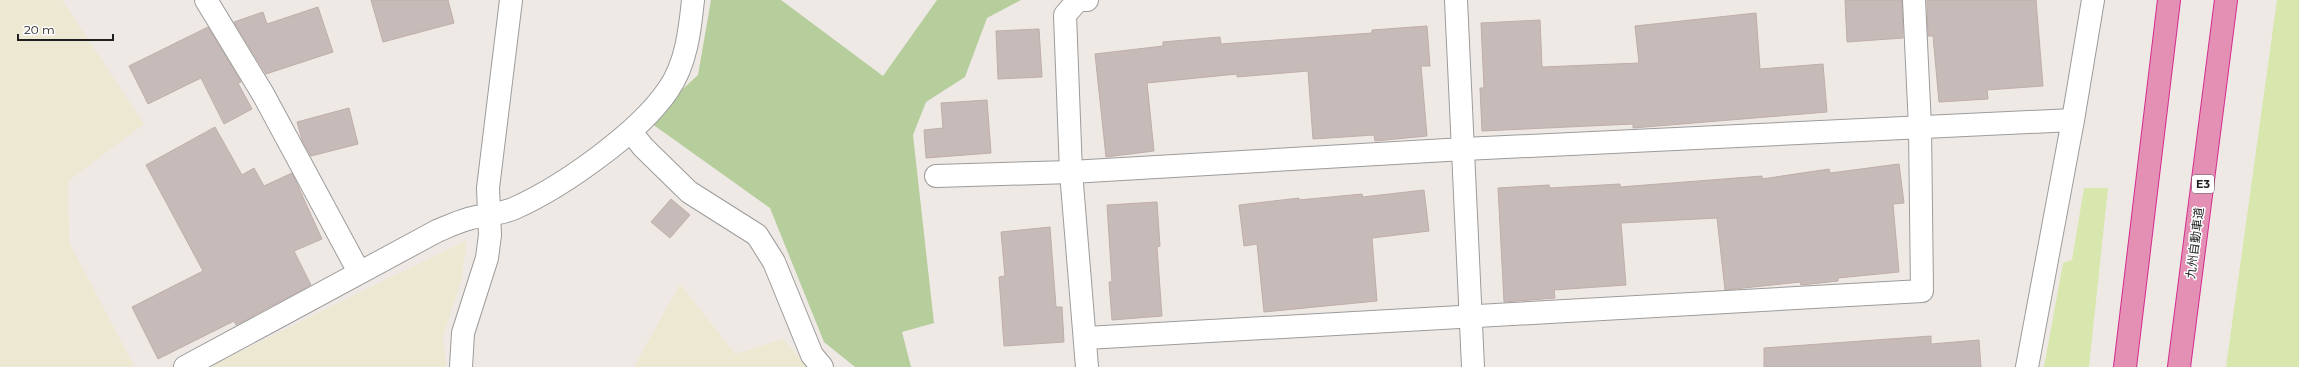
<svg xmlns="http://www.w3.org/2000/svg" width="2299" height="367" font-family="Montserrat,'Noto Sans JP',sans-serif">
<rect width="100%" height="100%" fill="#efe9e5"/>
<g fill="#ede8d1">
<polygon points="0,0 62,0 144,124 68,181 69,242 134,366 132,367 0,367"/>
<polygon points="467,240 461,282 443,337 446,367 208,367"/>
<polygon points="680,284 735,354 783,339 808,367 634,367"/>
</g>
<g fill="#d8e7ad">
<polygon points="2277,0 2299,0 2299,367 2226,367"/>
<polygon points="2084,188 2108,188 2089,367 2044,367 2063,263 2072,260"/>
</g>
<polygon fill="#b6cd9c" points="711,0 781,0 883,76 937,0 1021,0 987,18 965,77 926,102 913,135 934,323 902,332 911,367 855,367 824,342 770,208 648,121 698,75"/>
<g fill="#c7bbb9" stroke="#c0ada8">
<polygon points="371,0 448,0 454,23 383,42"/>
<polygon points="1845,0 1902,0 1903,38 1847,42"/>
<polygon points="1927,0 2036,0 2043,86 1987,90 1988,99 1939,102 1933,36 1928,36"/>
<polygon points="318,7 333,52 266,74 234,22 263,12 267,24"/>
<polygon points="1756,13 1760,69 1823,64 1827,112 1633,128 1633,124 1482,131 1480,88 1484,88 1481,23 1540,20 1542,67 1639,63 1635,26"/>
<polygon points="1427,26 1430,66 1421,66 1427,136 1375,141 1374,135 1313,139 1308,71 1237,77 1237,74 1147,83 1154,151 1106,157 1095,54 1163,46 1163,42 1220,37 1221,44 1372,33 1372,30"/>
<polygon points="208,27 241,82 238,83 252,109 224,124 201,78 148,104 129,66"/>
<polygon points="1039,29 1042,77 998,79 996,31"/>
<polygon points="987,100 991,153 926,158 924,130 943,128 941,103"/>
<polygon points="349,108 358,144 311,156 302,140 297,122"/>
<polygon points="215,127 242,175 254,168 264,186 292,173 322,239 294,251 311,285 236,325 234,321 158,359 132,307 203,271 146,165"/>
<polygon points="1899,164 1904,203 1893,204 1899,272 1838,278 1838,281 1801,285 1800,282 1725,290 1717,218 1621,223 1626,285 1554,290 1555,298 1504,302 1498,188 1549,185 1550,188 1620,184 1620,187 1762,176 1762,179 1829,169 1830,173"/>
<polygon points="1424,190 1429,231 1372,238 1377,301 1264,312 1257,244 1244,246 1239,205 1299,198 1299,200 1362,194 1363,197"/>
<polygon points="671,199 690,215 670,238 651,222"/>
<polygon points="1157,202 1160,246 1157,247 1162,316 1112,320 1109,282 1112,282 1107,205"/>
<polygon points="1050,227 1056,307 1062,307 1064,342 1004,346 999,277 1005,276 1001,232"/>
<polygon points="1931,336 1931,344 1979,340 1981,367 1764,367 1764,348"/>
</g>
<g fill="none" stroke-linecap="round" stroke-linejoin="round">
<g stroke="#9c9c9c" stroke-width="24">
<g id="minor">
<polyline points="206,0 263,94 359,272"/>
<polyline points="1087,0 1078,0 1065,15 1071,172 1087,367"/>
<polyline points="1456,0 1473,367"/>
<polyline points="631,132 643,147 689,192 757,235 774,262 812,355 822,367"/>
<polyline points="936,176 1071,172 1464,149 2073,120"/>
<polyline points="1086,338 1922,291 1920,127 1914,0"/>
<path d="M185,367l252,-136c10,-4 20,-9 31,-12 15,-5 32,-4 47,-11 47,-21 124,-75 153,-118 18,-25 22,-60 25,-90"/>
<polyline points="461,367 463,333 487,258 490,235 488,188 511,0"/>
<polyline points="2027,367 2073,120 2093,0"/>
</g>
</g>
<g stroke="#d32c8e" stroke-width="24">
<g id="highway">
<polyline points="2125,367 2169,0"/>
<polyline points="2179,367 2226,0"/>
</g>
</g>
<use href="#minor" stroke="#fff" stroke-width="22"/>
<use href="#highway" stroke="#e390b4" stroke-width="22"/>
</g>
<g text-anchor="middle" stroke-width="3" stroke-linejoin="round" paint-order="stroke">
<rect fill="#fff" stroke="#626262" stroke-width="1" x="2192" y="175" width="22" height="18" rx="3"/>
<g font-size="11" font-weight="bold" fill="#1f1f1f">
<text x="2203" y="188">E3</text>
</g>
<g font-size="12" fill="#1f1f1f" stroke="#fff">
<text transform="translate(2195 243) rotate(-83)" y="4">九州自動車道</text>
</g>
</g>
<path d="M18 34v6h95v-6" fill="none" stroke="#1f1f1f" stroke-width="2"/>
<text x="24" y="34" font-size="12" fill="#1f1f1f" stroke="#ffffff" stroke-width="3" paint-order="stroke">20 m</text>
</svg>
